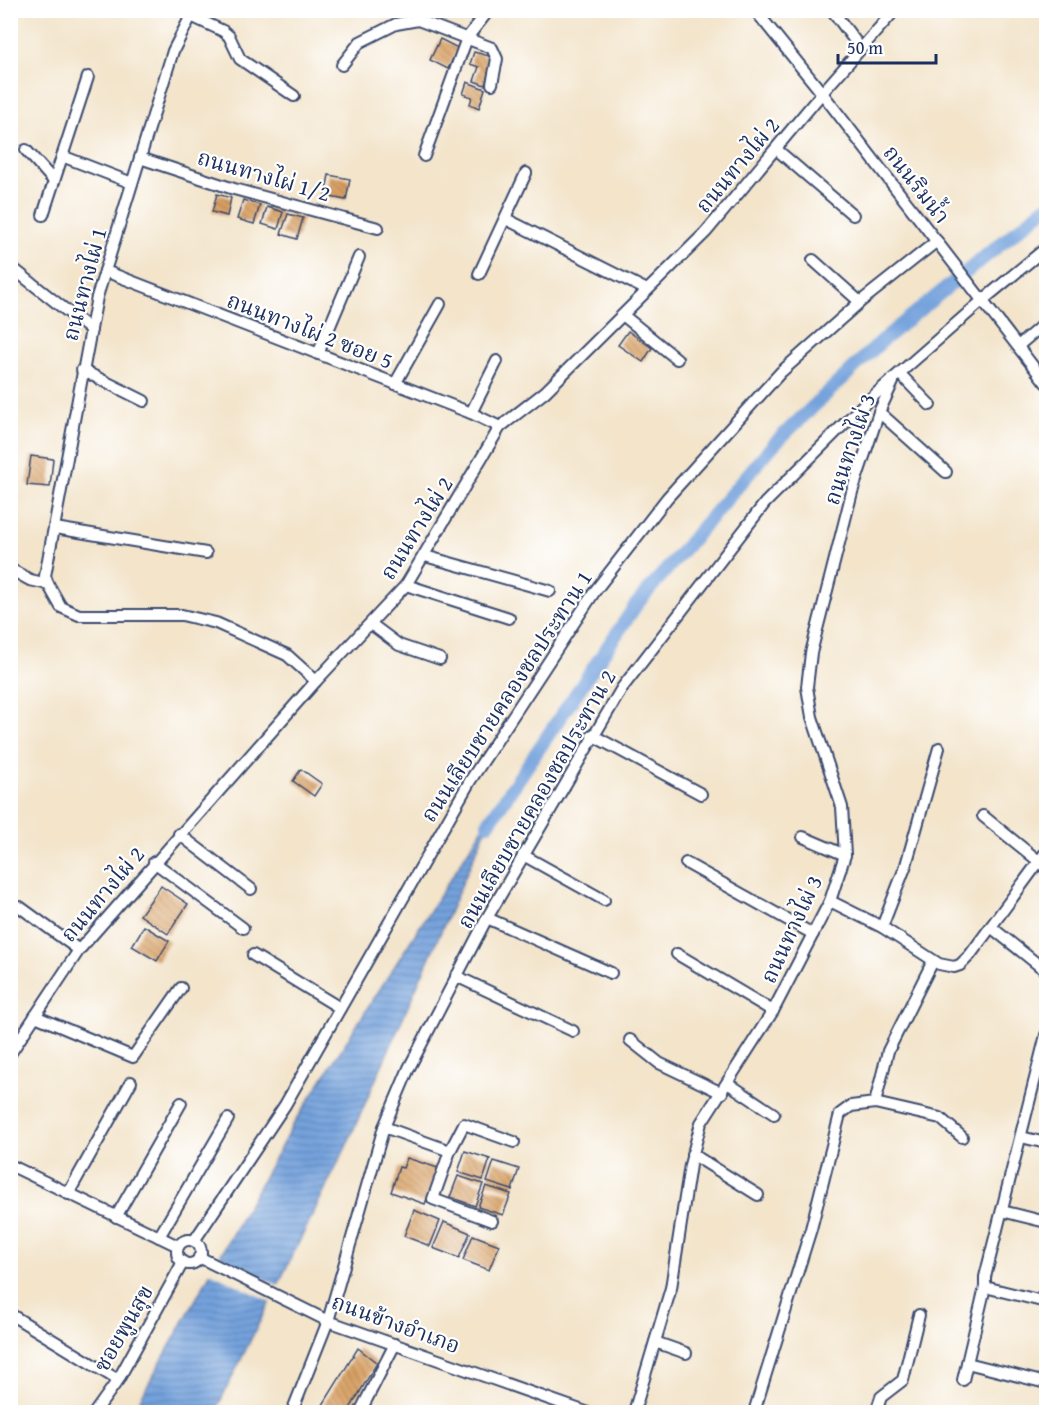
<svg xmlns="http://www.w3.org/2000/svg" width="1057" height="1423" font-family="'Gentium Book Plus','Noto Serif Thai',serif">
<defs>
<pattern id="water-rules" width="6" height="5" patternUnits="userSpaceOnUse" patternTransform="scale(1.5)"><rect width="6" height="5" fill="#74a2dc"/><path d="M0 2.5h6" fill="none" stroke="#5e84b6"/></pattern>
<pattern id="building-back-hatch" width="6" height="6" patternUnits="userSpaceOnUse" patternTransform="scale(1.5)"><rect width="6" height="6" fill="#d79b5a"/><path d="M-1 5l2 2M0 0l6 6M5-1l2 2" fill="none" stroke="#ae7f4e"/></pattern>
</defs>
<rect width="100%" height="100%" fill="#fff"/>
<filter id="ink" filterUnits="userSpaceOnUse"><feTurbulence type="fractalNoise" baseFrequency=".0167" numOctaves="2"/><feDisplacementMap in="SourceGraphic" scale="12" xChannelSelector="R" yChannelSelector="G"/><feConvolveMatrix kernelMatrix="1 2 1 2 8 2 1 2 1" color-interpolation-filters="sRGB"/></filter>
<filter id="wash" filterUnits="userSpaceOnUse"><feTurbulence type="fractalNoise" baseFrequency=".008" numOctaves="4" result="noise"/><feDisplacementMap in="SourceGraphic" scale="24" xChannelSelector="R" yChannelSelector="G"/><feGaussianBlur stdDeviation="1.35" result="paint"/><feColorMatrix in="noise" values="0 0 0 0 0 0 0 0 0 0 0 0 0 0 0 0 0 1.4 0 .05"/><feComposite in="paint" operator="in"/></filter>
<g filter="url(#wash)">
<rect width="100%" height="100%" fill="#f3e4ca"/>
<polygon fill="url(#water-rules)" stroke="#48689d" stroke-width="1.5" points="495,809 345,1149 215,1412 133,1412 293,1125"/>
<polygon fill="#f3e4ca" points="217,1255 281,1287 273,1303 208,1271"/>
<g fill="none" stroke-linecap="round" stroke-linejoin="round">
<polyline stroke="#74a2dc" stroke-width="14" points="488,824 636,605 774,444 885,338 1046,207"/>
</g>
<g id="blocks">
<g fill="url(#building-back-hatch)">
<polygon points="440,39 458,48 448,69 430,60"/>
<polygon points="474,52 493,57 485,85 474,81 479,67 470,64"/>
<polygon points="467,82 485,89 479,108 470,104 472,97 463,94"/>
<polygon points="329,175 350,179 346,200 325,196"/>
<polygon points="217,194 231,198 227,216 212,212"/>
<polygon points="243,200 260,205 254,224 237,219"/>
<polygon points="267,207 283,212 278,229 262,224"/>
<polygon points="288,214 303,218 297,239 281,234"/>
<polygon points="628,331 652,348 643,362 618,345"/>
<polygon points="31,456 53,459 50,487 27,485"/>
<polygon points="301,769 322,784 314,796 293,781"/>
<polygon points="161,886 188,904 168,934 140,915"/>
<polygon points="144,926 169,941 157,961 132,946"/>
<polygon points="465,1151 490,1159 483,1180 458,1172"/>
<polygon points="407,1158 438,1168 425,1204 391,1192 399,1167 403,1168"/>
<polygon points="494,1161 519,1169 512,1190 487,1182"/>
<polygon points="458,1176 483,1184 475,1206 450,1197"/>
<polygon points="486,1186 511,1194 503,1215 478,1207"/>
<polygon points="414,1210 440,1221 430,1246 404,1236"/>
<polygon points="444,1222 470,1233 459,1258 433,1248"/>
<polygon points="473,1235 499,1245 489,1270 463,1260"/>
<polygon points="358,1348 377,1363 348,1412 327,1412 321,1408"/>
</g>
</g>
</g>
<g filter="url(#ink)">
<use href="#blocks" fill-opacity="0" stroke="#3b4a6e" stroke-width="1.5"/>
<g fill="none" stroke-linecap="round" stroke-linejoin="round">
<g stroke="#3b4a6e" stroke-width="14">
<g id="street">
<polyline points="755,10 822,93 1046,383"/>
<polyline points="832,10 861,49"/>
<polyline points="191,16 223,31 229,36 240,59 294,96"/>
<polyline points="342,65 360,42 396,24 418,20 492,48 497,59 492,84"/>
<polyline points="776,149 853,215"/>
<polyline points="26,150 54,181"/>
<polyline points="62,156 132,183"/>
<polyline points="424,156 467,38 489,10"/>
<polyline points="140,158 234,189 378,228"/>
<polyline points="43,215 88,77"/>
<polyline points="506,219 647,290"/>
<polyline points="813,260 860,302"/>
<polyline points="10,266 91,330"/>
<polyline points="105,271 471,413 500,427"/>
<polyline points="479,274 526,173"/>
<polyline points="624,316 677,359"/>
<polyline points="1018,346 1046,322"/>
<polyline points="318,354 359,257"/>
<polyline points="82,370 144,401"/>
<polyline points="900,374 930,405"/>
<polyline points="395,384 440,304"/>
<polyline points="879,412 946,472"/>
<polyline points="471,413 497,361"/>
<polyline points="55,528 206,553"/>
<polyline points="425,556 550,591"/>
<polyline points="10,569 30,580 48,584 45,576 97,297 173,51 194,10"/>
<polyline points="48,584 61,607 79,615 182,615 216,623 287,655 316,681"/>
<polyline points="406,585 509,618"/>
<polyline points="371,624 399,645 440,659"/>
<polyline points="592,735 701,794"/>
<polyline points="983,816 1046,867"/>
<polyline points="179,834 251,889"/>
<polyline points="803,837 845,855"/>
<polyline points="523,855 604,900"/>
<polyline points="154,862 243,928"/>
<polyline points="686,863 813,934"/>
<polyline points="830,901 882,927 939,964 954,967 960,965 970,955 1046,852"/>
<polyline points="20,907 79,950"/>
<polyline points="487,918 611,973"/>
<polyline points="882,927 906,865 939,748"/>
<polyline points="991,927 1046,971"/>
<polyline points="677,954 773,1011"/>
<polyline points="253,955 340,1008"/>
<polyline points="456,976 573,1031"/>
<polyline points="35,1016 133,1057 181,988"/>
<polyline points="630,1040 659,1063 722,1093"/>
<polyline points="10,1054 79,950 316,681 406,585 500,427 545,392 706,232 822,93 895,10"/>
<polyline points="729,1084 774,1114"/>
<polyline points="875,1103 888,1051 933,961"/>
<polyline points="384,1127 450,1151"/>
<polyline points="1021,1137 1046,1143"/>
<polyline points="692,1154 758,1195"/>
<polyline points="10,1165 178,1246"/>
<polyline points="68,1194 131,1082"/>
<polyline points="1002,1211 1046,1222"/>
<polyline points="116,1217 181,1103"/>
<polyline points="492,1221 433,1199 450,1151 464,1124 514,1142"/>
<polyline points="159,1237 228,1119"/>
<circle cx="189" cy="1252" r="12"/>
<polyline points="194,1241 285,1105 470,781 595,591 667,498 781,372 860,302 937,241"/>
<polyline points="199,1257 328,1321 586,1412"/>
<polyline points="985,1287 1046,1302"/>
<polyline points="10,1314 118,1380"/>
<polyline points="655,1342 686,1353"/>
<polyline points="967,1363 1046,1383"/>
<polyline points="963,1380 985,1287 985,1277 1046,1035"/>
<polyline points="95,1412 118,1380 183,1262"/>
<polyline points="292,1412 328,1321 384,1127 409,1068 487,918 622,688 765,503 862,406 983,300 1046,248"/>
<polyline points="360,1412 395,1344"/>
<polyline points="634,1412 671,1288 690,1165 701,1123 773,1011 830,901 845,855 842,807 812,717 807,687 811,653 852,492 879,412 893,382"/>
<polyline points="754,1412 811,1229 840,1114 851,1106 875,1103 940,1118 962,1137"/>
<polyline points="876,1412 881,1397 903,1380 919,1315"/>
</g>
</g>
<use href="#street" stroke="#fff" stroke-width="10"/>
</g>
</g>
<g text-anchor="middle" stroke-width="4.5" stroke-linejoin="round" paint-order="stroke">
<g font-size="22" fill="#1b2f5e" stroke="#fff">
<text transform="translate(737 165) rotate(-50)" y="8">ถนนทางไผ่ 2</text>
<text transform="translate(264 175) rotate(16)" y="8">ถนนทางไผ่ 1/2</text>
<text transform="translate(917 184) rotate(52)" y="8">ถนนริมน้ำ</text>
<text transform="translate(84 284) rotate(-75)" y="8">ถนนทางไผ่ 1</text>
<text transform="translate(310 330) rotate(21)" y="8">ถนนทางไผ่ 2 ซอย 5</text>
<text transform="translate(849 449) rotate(-71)" y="8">ถนนทางไผ่ 3</text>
<text transform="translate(416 528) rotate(-58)" y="8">ถนนทางไผ่ 2</text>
<text transform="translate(506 696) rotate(-57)" y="8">ถนนเลียบชายคลองชลประทาน 1</text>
<text transform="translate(536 799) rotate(-60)" y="8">ถนนเลียบชายคลองชลประทาน 2</text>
<text transform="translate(102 894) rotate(-50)" y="8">ถนนทางไผ่ 2</text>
<text transform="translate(791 929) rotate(-65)" y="8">ถนนทางไผ่ 3</text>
<text transform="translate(396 1323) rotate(20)" y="8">ถนนข้างอำเภอ</text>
<text transform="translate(123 1328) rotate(-60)" y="8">ซอยพูนสุข</text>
</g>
</g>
<rect width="1057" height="1423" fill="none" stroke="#fff" stroke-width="36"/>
<path d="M838 54v9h98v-9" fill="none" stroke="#1b2f5e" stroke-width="3"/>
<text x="847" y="54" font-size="18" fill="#1b2f5e" stroke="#ffffff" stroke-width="4.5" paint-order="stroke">50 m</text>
</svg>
